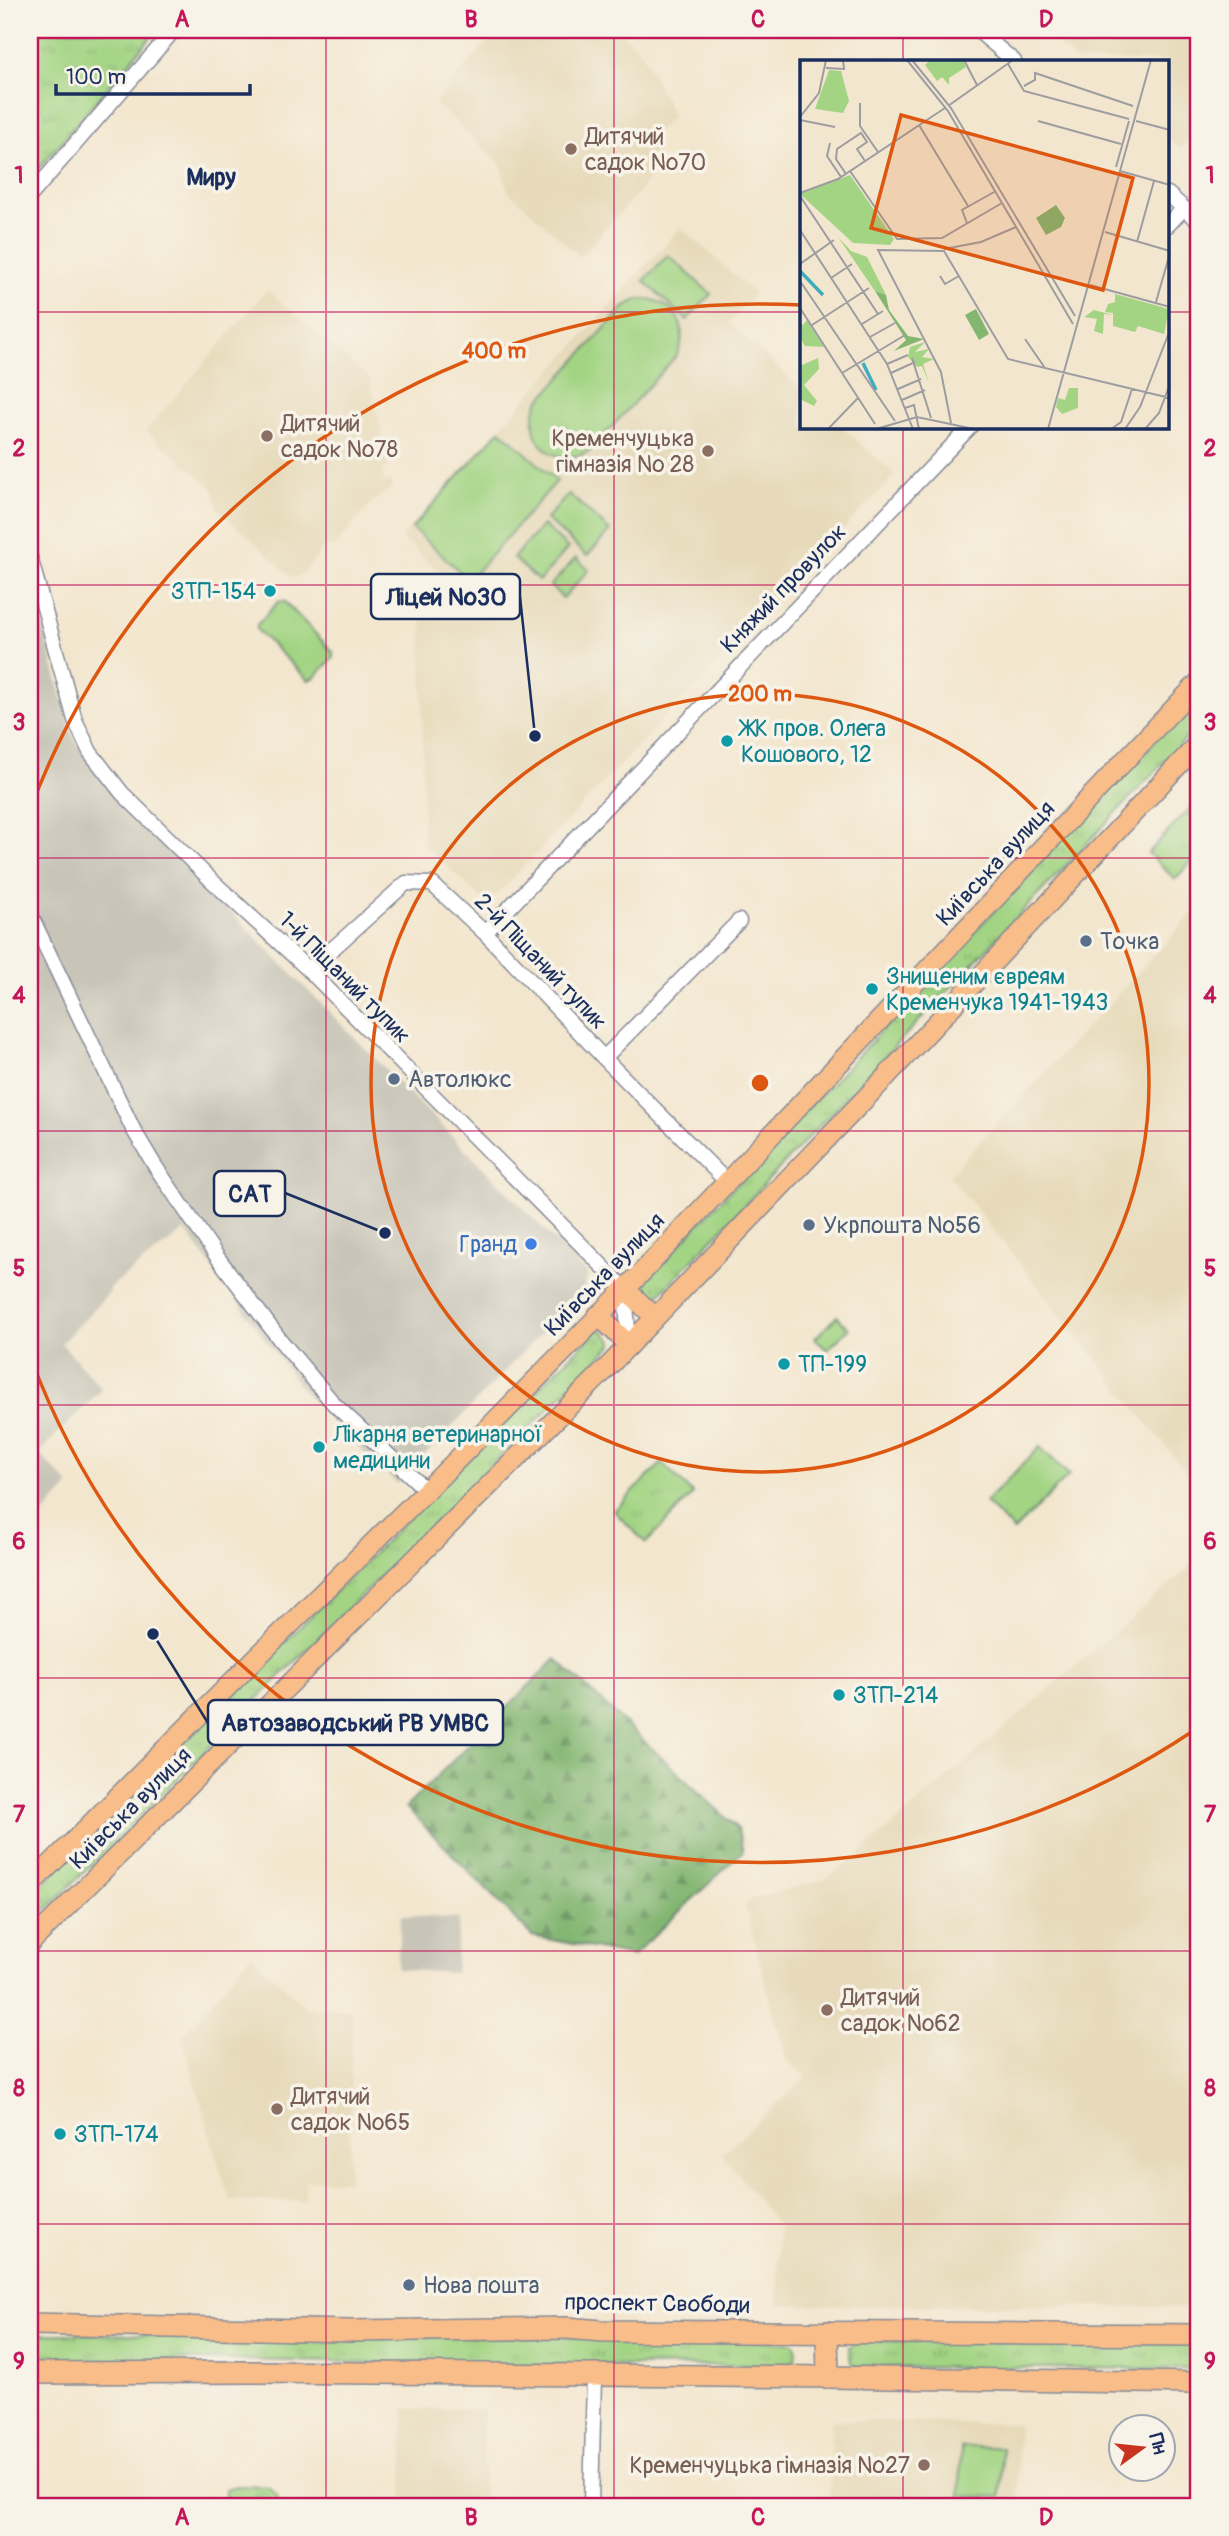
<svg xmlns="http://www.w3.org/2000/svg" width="1229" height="2536" font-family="Pangolin,sans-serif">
<defs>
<pattern id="grass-tufts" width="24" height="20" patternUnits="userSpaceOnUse" patternTransform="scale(1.75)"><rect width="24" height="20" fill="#a3d483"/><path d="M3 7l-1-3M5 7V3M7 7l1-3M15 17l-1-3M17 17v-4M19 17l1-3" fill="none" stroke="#8cb674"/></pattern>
<pattern id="forest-firs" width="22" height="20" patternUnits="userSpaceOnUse" patternTransform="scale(1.75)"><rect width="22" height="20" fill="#82b671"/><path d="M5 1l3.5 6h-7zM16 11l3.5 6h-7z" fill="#6a9460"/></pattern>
</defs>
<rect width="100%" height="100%" fill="#f7f3e8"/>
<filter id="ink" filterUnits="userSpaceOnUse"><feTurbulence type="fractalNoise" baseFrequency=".0143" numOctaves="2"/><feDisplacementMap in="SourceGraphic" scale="14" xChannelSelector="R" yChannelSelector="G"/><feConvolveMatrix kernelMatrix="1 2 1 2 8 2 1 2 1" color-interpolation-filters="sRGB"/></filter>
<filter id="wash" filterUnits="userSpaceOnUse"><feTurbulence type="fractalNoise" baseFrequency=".00686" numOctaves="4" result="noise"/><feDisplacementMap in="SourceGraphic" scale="28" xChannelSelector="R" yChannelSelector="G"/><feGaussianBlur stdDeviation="1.57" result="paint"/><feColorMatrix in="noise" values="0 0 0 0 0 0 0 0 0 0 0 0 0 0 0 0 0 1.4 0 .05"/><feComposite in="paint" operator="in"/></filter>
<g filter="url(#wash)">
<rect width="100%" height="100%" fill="#f3e6ce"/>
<g fill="#e7daba">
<polygon points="497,30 618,30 642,52 673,116 654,135 660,168 580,257 508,191 500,163 435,103"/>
<polygon points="1040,30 1199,30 1199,127 1181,149 1168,138 1168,61 1077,61"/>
<polygon points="681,227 755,294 729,323 802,390 802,427 842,427 895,475 488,904 423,844 422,610 447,578 401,538"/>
<polygon points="267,290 370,379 383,441 376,443 379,455 385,454 388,468 382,470 385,482 391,481 392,488 372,502 335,546 325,547 301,575 293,578 218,509 213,488 146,431"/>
<polygon points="1199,907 1199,1488 949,1175"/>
<polygon points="1199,1559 1199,2307 778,2305 778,2226 722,2154 807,2077 787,2061 745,1907 751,1899 826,1879 857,1856"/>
<polygon points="251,1955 306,2008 352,2010 349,2181 306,2180 305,2201 231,2201 223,2180 182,2037"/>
<polygon points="404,2409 483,2409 483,2506 403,2506"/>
<polygon points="831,2420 1018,2424 1018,2506 830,2506"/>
</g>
<g fill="#c8c4b8">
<polygon points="30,579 72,734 105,785 588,1274 585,1287 397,1484 345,1435 302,1389 185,1230 109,1288 110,1292 61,1343 102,1389 38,1453 70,1485 30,1529"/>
<polygon points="401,1915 459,1919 455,1973 397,1969"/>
<rect x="736" y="2497" width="92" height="9"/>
</g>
<g fill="url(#grass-tufts)" stroke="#5f8270" stroke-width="2">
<polygon points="30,30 157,30 30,179"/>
<polygon points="1199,694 1199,725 661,1293 655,1295 648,1292 645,1281"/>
<polygon points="1199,799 1199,854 1175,879 1148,853"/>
<polygon points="837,1316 849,1329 827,1350 815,1338"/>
<polygon points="601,1329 613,1342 611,1346 30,1926 30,1897 597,1330"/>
<polygon points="662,1463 693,1494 646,1543 614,1511"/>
<polygon points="32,2334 566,2337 793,2342 797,2350 794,2362 787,2365 565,2366 235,2360 37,2360 30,2356 30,2335"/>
<polygon points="856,2341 1199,2343 1199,2369 858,2367 851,2363 849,2347"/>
<polygon points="236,2486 268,2487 277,2495 279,2506 224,2506 225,2489"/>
</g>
<polygon fill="url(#forest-firs)" stroke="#4e7268" stroke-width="2" points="556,1659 738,1829 743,1851 633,1956 532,1936 406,1807"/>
<g fill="#a3d483" stroke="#5f8270" stroke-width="2">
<polygon points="668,255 711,294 687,320 644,281"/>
<path d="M649,299c29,7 40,29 28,56l-87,96c-37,19 -68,-11 -52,-49l87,-96 12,-6z"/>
<polygon points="500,430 557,481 469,580 412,528"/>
<polygon points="569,494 610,531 587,556 546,519"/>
<polygon points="543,525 568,548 539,581 513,558"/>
<polygon points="576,558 589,570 563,598 550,586"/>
<polygon points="284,601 333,652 333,658 314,678 308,680 257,630 257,625 278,602"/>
<polygon points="1040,1447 1069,1475 1014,1531 985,1502"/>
<polygon points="961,2447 1002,2447 1001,2497 960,2496"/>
</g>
</g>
<g filter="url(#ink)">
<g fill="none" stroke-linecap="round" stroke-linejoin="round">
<g stroke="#878a96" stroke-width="17">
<g id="minor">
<polyline points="977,30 1014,61"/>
<polyline points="1168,194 1199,222"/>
<polyline points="30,196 174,30"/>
<polyline points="1168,225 1184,208"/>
<polyline points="30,557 75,720 90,752 122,793 210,879 309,970 625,1289 629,1345"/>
<polyline points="30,914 133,1129 155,1166 218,1258 281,1341 334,1404 427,1491"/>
<polyline points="485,933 970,427"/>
<polyline points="309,970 406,883 432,884 485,933 604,1058 727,1182"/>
<polyline points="604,1058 739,921"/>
<polyline points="591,2506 594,2376"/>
</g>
</g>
<g stroke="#878a96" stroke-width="22">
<g id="major">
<polyline points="625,1289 655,1317"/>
<polyline points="598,1315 629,1345"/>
<polyline points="30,1885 256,1658 435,1482 645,1269 1199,682"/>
<polyline points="30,1943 604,1371 882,1081 1199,743"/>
</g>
</g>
<g stroke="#878a96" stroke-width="24">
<g id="highway">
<polyline points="30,2324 350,2331 566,2328 602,2331 1199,2335"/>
<polyline points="827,2332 828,2377"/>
<polyline points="30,2373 255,2372 828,2377 1199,2383"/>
</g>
</g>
<use href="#minor" stroke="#fff" stroke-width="14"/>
<use href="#major" stroke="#f8bd89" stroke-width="19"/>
<use href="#highway" stroke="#f8bd89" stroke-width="21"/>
</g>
</g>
<path fill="none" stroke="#c2185b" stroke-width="2" stroke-opacity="0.55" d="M326,30v2476M614,30v2476M903,30v31M30,312h772M1168,312h31M903,427v2079M30,585h1169M30,858h1169M30,1131h1169M30,1405h1169M30,1678h1169M30,1951h1169M30,2224h1169"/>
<g fill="none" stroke="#de5710" stroke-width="3.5">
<circle cx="760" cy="1083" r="389"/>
<path d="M1196 1729A779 779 0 0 1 30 1356M30 810A779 779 0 0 1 801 305"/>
</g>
<g fill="#8d6e63" stroke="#f7f3e8" stroke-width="2.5">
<circle cx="571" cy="149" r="7"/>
<circle cx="267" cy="436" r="7"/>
<circle cx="708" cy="451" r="7"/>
<circle cx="827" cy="2010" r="7"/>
<circle cx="277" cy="2109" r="7"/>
<circle cx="924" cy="2465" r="7"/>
</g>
<g fill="#0f9aa8" stroke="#f7f3e8" stroke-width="2.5">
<circle cx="270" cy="591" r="7"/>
<circle cx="727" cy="741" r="7"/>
<circle cx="872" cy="989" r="7"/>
<circle cx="784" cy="1364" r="7"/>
<circle cx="319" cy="1447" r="7"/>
<circle cx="839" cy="1695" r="7"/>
<circle cx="60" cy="2134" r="7"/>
</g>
<g fill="#5c6f8a" stroke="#f7f3e8" stroke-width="2.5">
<circle cx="1086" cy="941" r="7"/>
<circle cx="394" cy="1079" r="7"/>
<circle cx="809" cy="1225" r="7"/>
<circle cx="409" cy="2285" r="7"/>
</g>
<circle fill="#3f7fe0" stroke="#f7f3e8" stroke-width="2.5" cx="531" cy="1244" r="7"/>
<g text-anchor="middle" stroke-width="7" stroke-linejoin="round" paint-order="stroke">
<g font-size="23" fill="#785e54" stroke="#f7f3e8" text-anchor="start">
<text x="585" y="144">Дитячий<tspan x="585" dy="26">садок №70</tspan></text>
<text x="281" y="431">Дитячий<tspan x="281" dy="26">садок №78</tspan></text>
<text x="694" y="446" text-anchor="end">Кременчуцька<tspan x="694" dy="26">гімназія № 28</tspan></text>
<text x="841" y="2005">Дитячий<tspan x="841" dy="26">садок №62</tspan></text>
<text x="291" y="2104">Дитячий<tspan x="291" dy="26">садок №65</tspan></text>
<text x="910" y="2473" text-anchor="end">Кременчуцька гімназія №27</text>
</g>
<g font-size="23" fill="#1b2f5e" stroke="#f7f3e8">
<text transform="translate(783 588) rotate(-46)" y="8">Княжий провулок</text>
<text transform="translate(995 863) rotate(-47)" y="8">Київська вулиця</text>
<text transform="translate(541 961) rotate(46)" y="8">2-й Піщаний тупик</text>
<text transform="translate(345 977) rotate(45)" y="8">1-й Піщаний тупик</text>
<text transform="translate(604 1274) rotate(-46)" y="8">Київська вулиця</text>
<text transform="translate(130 1808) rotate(-45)" y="8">Київська вулиця</text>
<text transform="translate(657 2303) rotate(1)" y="8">проспект Свободи</text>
</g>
<g font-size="23" fill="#0d838f" stroke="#f7f3e8" text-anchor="start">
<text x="256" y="599" text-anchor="end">ЗТП-154</text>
<text x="741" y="736">ЖК пров. Олега<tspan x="741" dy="26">Кошового, 12</tspan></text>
<text x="886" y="984">Знищеним євреям<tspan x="886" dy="26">Кременчука 1941-1943</tspan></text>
<text x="798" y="1372">ТП-199</text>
<text x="333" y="1442">Лікарня ветеринарної<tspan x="333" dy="26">медицини</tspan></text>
<text x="853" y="1703">ЗТП-214</text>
<text x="74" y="2142">ЗТП-174</text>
</g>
<g font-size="23" fill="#4e5e75" stroke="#f7f3e8" text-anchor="start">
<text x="1100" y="949">Точка</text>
<text x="408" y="1087">Автолюкс</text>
<text x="823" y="1233">Укрпошта №56</text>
<text x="423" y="2293">Нова пошта</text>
</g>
<g font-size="23" fill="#366cbe" stroke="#f7f3e8" text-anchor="end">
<text x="517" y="1252">Гранд</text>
</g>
<g font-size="24" font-weight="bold" fill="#1b2f5e" stroke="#f7f3e8">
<text x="211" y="185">Миру</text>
</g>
</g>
<g transform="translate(800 60)">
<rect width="369" height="369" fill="#f3e6ce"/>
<path d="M130,0h33l3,7 -17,11v7l-7,-8 -5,4 -12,-16zM50,115l44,64 -4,6 -37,-2 -53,-49zM38,177l13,14 16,6 19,38 -11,-4zM294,250l19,5 -9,-1 -1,20 -9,-3 3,-12 -13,-2zM125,282l-10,10 14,-3 -7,8 12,2 -11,5 6,19 -7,-17 -5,1 -9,-10 2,-10zM18,298l1,11 -15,16 13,16 -3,5 -14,-7v-33zM269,328h9v20l-16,6 -6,-7 2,-9 7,2z" fill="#a3d483"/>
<path d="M256,145l9,13 -4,9 -15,8 -10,-17zM75,231l11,4 3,15 19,26 16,3 -30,12 12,-11zM176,249l13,25 -10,6 -14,-25z" fill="#82b671"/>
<path d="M7,260l17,27 -19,-1 -5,-8v-16l3,3z" fill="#a3d483"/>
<path d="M29,10l12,1 8,30 -6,12 -28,-4z" fill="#a3d483"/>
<path d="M315,234l54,15 -5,25 -26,-8 -3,6 -22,-6v-13l-8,-1 3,-8 7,-2z" fill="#a3d483"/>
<path fill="none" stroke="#3fadbd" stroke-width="3.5" d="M0,211l23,24M63,303l13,27"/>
<path fill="none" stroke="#9d9da1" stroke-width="2" d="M107,0l41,51 125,213M112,0l39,48 124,208M164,0l13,25M208,4l16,27 105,28M26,8l18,1 -1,-9M224,26l11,-6v-7l98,33M60,43v23l18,26M148,46l65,-46M0,57l19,-24 7,-33M0,60l35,7M238,61l83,23M336,61l34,9M119,65l49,81M30,83l-3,13 14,21M316,107l13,-46M50,111l47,68 45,-1 60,-35M320,111l50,14M46,114l-10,-15 1,-10 24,-16 6,9 -10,7 8,12M0,133l38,-14 107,-71M0,136l78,118M167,163l-5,-13 34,-19M0,170l87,134 26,65M305,172l65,19M337,182l17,-61M144,189l37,-7 35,-15M0,204l34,-24M140,216l5,8 14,-8M31,218l21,-14M0,221l95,140M290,225l80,22M356,242l14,-49M0,248l75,116M62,264l21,-13M12,265l57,-37M70,277l25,-14M225,279l20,29M112,298l19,60M87,304l21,-9M42,313l63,-38M91,313l24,-11M98,329l23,-10M102,340l23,-10M105,348l9,-3 5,24M151,363l-10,-51 -63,-122 66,1 64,108 162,39M28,369l30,-31M76,369l41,-12 57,12M248,369l103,-369M311,369l10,-7 11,-33M325,369l15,-22 30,-77M345,369l14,-16 11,-29"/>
<path fill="#de5710" fill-opacity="0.15" stroke="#de5710" stroke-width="3.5" d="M101,55l232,63 -30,112 -232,-62z"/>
<rect width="369" height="369" fill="none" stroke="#1b2f5e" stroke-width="3.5"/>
</g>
<circle cx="760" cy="1083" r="10" fill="#de5710" stroke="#f7f3e8" stroke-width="3.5"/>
<g font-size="21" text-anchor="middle" font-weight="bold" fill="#de5710" stroke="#f7f3e8" stroke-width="7" stroke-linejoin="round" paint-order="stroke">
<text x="494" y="358">400 m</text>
<text x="760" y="701">200 m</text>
</g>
<path fill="none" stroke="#1b2f5e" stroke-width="2.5" d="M535 736L520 597M385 1233L285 1193M153 1634L208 1723"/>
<g fill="#1b2f5e" stroke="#f7f3e8" stroke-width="2.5">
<circle cx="535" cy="736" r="7"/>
<circle cx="385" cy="1233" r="7"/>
<circle cx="153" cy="1634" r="7"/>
</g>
<g fill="#f7f3e8" stroke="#1b2f5e" stroke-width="2.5">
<rect x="371" y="574" width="149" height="45" rx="7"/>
<rect x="214" y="1171" width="71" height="45" rx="7"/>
<rect x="208" y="1700" width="295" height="45" rx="7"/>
</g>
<g font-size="24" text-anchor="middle" font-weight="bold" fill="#1b2f5e">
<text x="446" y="605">Ліцей №30</text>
<text x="250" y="1202">САТ</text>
<text x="355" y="1731">Автозаводський РВ УМВС</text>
</g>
<rect width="1229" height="2536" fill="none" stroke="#f7f3e8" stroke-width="77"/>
<g transform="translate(1142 2448) rotate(75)"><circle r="33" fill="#f7f3e8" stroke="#9fa5b1" stroke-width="2"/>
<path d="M0-5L12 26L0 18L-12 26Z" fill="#c8321e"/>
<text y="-10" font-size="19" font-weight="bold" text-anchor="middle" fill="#1b2f5e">Пн</text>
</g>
<path d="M56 84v10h194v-10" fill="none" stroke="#1b2f5e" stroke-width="3.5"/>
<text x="66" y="84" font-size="21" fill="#1b2f5e" stroke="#f7f3e8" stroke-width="5" paint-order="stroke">100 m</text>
<rect x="38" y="38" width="1152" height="2460" fill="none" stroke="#c2185b" stroke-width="2.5"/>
<g font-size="23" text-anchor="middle" font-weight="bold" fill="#c2185b">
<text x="182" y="27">A</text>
<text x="471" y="27">B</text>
<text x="758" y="27">C</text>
<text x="1046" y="27">D</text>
<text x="19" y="183">1</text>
<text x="1210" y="183">1</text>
<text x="19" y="456">2</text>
<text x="1210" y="456">2</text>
<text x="19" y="730">3</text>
<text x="1210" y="730">3</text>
<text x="19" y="1003">4</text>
<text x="1210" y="1003">4</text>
<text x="19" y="1276">5</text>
<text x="1210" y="1276">5</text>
<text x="19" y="1549">6</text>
<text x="1210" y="1549">6</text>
<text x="19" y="1822">7</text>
<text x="1210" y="1822">7</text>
<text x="19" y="2096">8</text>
<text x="1210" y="2096">8</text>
<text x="19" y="2369">9</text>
<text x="1210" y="2369">9</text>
<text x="182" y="2525">A</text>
<text x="471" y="2525">B</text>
<text x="758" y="2525">C</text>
<text x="1046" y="2525">D</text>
</g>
</svg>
